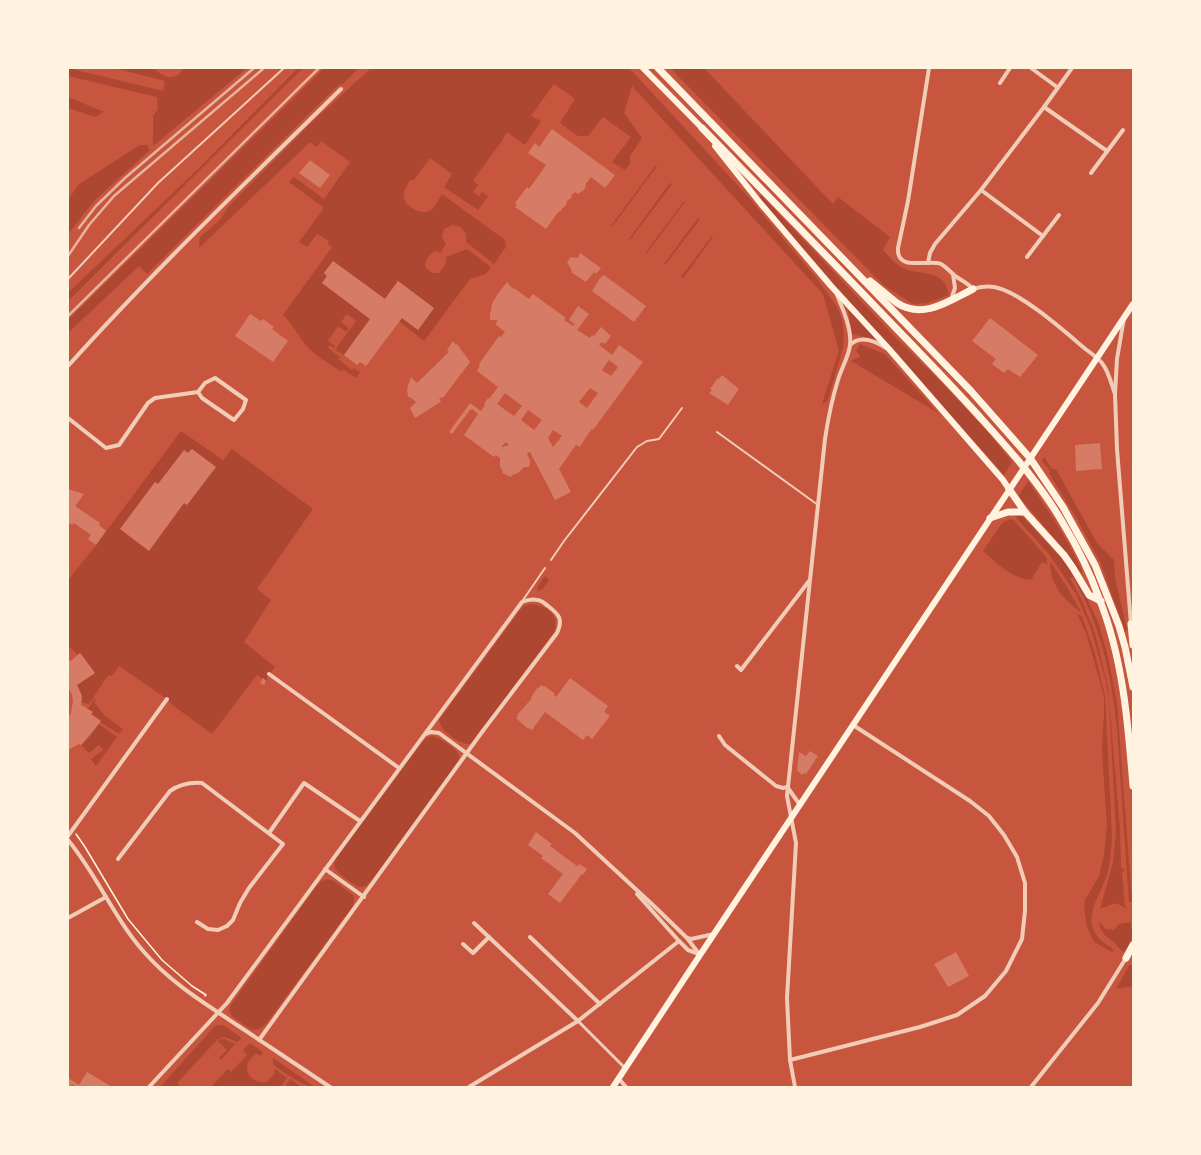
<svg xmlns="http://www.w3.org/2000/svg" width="1201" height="1155" font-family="Signika,sans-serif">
<rect width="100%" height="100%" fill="#c8553d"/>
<g fill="#ae4732">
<path d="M68,68l95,23 2,-10 -51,-13h40c10,10 21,14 30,0h63l-94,78v-30l5,-7 -1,-12 -89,-21z"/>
<polygon points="298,68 303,68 68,301 68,292 73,288 196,171"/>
<polygon points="324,68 359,68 343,84 339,85 317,106 147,274 139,266 68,333 68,320"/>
<path d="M371,68h258l115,124 74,88 19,27 5,12 2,14 -1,15 -16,54 -5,2 17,-53 -16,-57 -191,-208 -8,27 18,25 -12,18v8l-5,6 -13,-8 19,-25 -28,-20 -15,19h-10l-18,-13 15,-24 -21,-15 -23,32 10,5 -16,24 -18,-13 -5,9 -29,39 5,5 -5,7 6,4 3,-4 6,4 -10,14 -34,-23 8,-13 -22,-16 -16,22 -5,1c-2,5 -7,12 -5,18 3,9 19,17 27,11 4,-3 8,-11 11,-16l63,46 1,7 -12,17 -28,-22v-8l-5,-7 -9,-2 -8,4 -2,8 4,7 -6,9 -5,-2c-4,2 -5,4 -8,8 -4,7 -1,10 6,14h6l7,-10v-6l21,-8 24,18 -5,7 -16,5 -46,62 -25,-20 3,-3 16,12 16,-22 -36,-27 -13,18 -52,-38 -9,12 3,3 -5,7 48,36 -26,36 -9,-5 21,-29 -9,-7 -6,8 8,6 -3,4 -8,-6 -10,15 7,5 -1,2 -5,-3 -1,3 12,9 -2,2 14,11 2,-2 6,4 -4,6 -13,-9 -1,3c-14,-9 -28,-17 -38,-29 -7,-10 -13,-20 -21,-28l49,-68 -5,-4 2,-2 -12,-7 -10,13 -8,-5 25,-34 -35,-26 5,-5 30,22 26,-37 -29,-21 -4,6 -7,-5 -111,106 1,-11 20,-17 8,-13 81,-82z"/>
<path d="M670,68h34l129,136 5,-7 52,40 -7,13c5,5 12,14 18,17 18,10 44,0 48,28l-22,8 -14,1 -30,-19z"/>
<polygon points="68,97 104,112 95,117 68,108"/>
<polygon points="140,145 147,145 150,150 94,201 68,234 68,200 79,184"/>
<polygon points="656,165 657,166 612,227 611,226"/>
<polygon points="670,183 672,184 630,240 629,239"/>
<polygon points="758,196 762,196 897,339 938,379 987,431 1012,462 1004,475 837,287"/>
<polygon points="684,201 685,202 647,253 646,252"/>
<polygon points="698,218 700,219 665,265 664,264"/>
<polygon points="712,236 713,237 683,278 681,277"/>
<polygon points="848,310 852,313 877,340 852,334"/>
<polygon points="860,344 885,354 938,413 851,361 854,359 859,358 860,355 856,351"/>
<polygon points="181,431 223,460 232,449 313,509 257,589 271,600 244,642 275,667 269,674 266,681 257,675 212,734 171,704 167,699 119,666 112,676 109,675 107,677 89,704 82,702 81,693 77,685 95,673 80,653 78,655 68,646 68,580 96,545"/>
<polygon points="1044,457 1052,469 1056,469 1097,543 1114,560 1115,578 1127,629 1125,632 1101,564 1077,519 1052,478 1049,473 1050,471 1042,461"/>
<path d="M1028,481c20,29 40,58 54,90l-1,2 -27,-35 -33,-39 -2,-4z"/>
<path d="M1014,514l5,1 5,3 47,51 12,21 15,32 10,35 9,46 15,199h-3l-12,-173c-6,-56 -16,-103 -44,-152l-3,1 12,23 13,32 13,54 12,142 1,39 4,1 -3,4 3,33 2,3c-13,-9 -14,-5 -27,0l13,-46 3,-31 -7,-131 -3,-19 -15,-53 -15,-35 -28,-41 -32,-35z"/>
<path d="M1010,519l4,1 33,38v7l-5,-3 -11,18c-19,-1 -34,-17 -48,-29l19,-28z"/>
<path d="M1050,561l15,23 16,28c-18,-12 -31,-28 -31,-51z"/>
<polygon points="545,576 549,580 543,589 538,591 537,590 538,586"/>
<path d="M530,604c16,1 31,11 24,28l-82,112c-11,2 -32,-13 -33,-24l81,-110 4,-4z"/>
<path d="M1077,614l5,2 13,38 10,42 7,141c-1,14 -2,30 -7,43 -6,16 -20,36 -10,53 4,8 12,11 19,17l-2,2 -18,-10 -7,-15 -3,-18 1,-9 14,-24 5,-21 3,-30 -5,-74 2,-37v-18l-18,-63z"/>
<polygon points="96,698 94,702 105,716 123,729 119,734 100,722 101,721 91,714 92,712 88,709 94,699"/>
<polygon points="99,724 117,737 96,766 91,759 103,750 99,745 89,753 81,745 90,736"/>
<path d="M430,736c7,0 25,11 28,17 2,4 1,7 -1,10l-85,117c-3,3 -6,7 -11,7 -5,0 -24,-14 -26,-19 -1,-3 0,-7 1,-10l87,-117z"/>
<path d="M327,879l7,2 19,14 1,5 -1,6 -87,118c-4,3 -7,6 -12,6 -5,-1 -22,-12 -24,-17 -1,-3 0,-5 0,-7l85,-118 6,-7z"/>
<path d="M1099,922l2,1 4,6 9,1 5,-6 12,-2v6l2,1c0,9 -4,16 -9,23 -4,-2 -6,-6 -9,-9 -8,-6 -15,-10 -16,-21z"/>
<polygon points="1130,964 1133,967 1133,986 1116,989"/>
<polygon points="223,1025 242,1038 237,1042 225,1037 218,1039 177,1083 181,1087 160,1087 215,1026"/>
<polygon points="221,1039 224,1039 235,1044 221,1060 219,1058 227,1050 218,1041"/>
<path d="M250,1043l13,9 -2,4 -5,-2c-17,10 -8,31 11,28l7,-8 1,-5 12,9 -6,9h-70l17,-18 3,3 16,-17 -4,-5z"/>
<path d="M273,1058l42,29c-11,0 -30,-14 -40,-21l-2,-2z"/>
<polygon points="290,1079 300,1086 300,1087 285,1087"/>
</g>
<g fill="#d67c66" fill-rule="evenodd">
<polygon points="552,129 615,175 605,188 591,177 585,185 586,186 584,190 578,194 576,192 572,194 571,198 567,201 566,205 562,209 560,212 559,211 546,229 515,207 517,205 515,203 527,187 529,189 546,165 528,153 535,143 539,147"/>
<polygon points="310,160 330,175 320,188 299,173"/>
<polygon points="580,253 601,268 596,274 594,272 586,282 571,272 572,271 567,262 571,257 578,258 578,257"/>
<polygon points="333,261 385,299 398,281 434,308 418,330 402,318 366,366 360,362 357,365 344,355 370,319 322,283 327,276 324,273"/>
<polygon points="604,275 646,306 634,322 592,291 600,278"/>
<path d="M507,282l6,7 1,-1 15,11 4,-5 33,24 -2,2 9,6 2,-2 -6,-4 9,-14 11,8 -12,16 13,8 2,-3 2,1 7,-9 10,9 -6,8 -3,-2 -3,3 13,10 7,-10 24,17 -50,68 -1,-1 -4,5 -8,13 -4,-2 -17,24 12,23 -16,8 -25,-48 -3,1 3,8 -1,6h-5l-6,6 -6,2 -1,2 -9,-4 1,-1 -3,-6v-8l-4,-3 -2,2 -30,-22 14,-21 -6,-5 -2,1 -18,24 -3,-2 21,-29 11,8 4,-6 -1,-1 4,-6 1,1 9,-12 -21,-16 3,-6 -1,-1 20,-28 2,1 4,-5 -10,-8 3,-3 -2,-1h-6v-5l2,-11 5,-9zM609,360l9,7 -7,9 -9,-6zM590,388l8,5 -11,15 -8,-6zM505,393l17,13 -8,10 -17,-12zM528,410l14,10 -8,10 -13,-10zM553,430l9,6 -9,11 -5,-9zM506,442l3,3 -6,2 -1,-1z"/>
<polygon points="250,314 261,321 263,319 274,327 272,329 288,341 273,362 235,336"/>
<polygon points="990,318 1038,355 1020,377 1008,369 1004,373 992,364 996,359 972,341"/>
<polygon points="453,341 456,345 457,344 470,362 443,398 442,397 439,399 441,401 439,403 415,418 410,408 416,402 410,397 408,397 407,389 411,377 417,383 449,352 447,350"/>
<polygon points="722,375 739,389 728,405 709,393 712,390 710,389 718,378 719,379"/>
<polygon points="1100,443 1102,469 1076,471 1075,445"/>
<polygon points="192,449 216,467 187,505 184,503 149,551 120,529 155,482 158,484 184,450 188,453"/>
<polygon points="68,489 84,494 75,506 100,523 99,525 106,531 96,545 88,539 91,535 74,523 72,525 68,522"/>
<polygon points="80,653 95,673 77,685 82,696 81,705 93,712 91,714 101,721 84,742 81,745 79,744 68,750 68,719 71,713 73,701 72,695 68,687 68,659 71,661"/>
<polygon points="263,678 266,681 264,685 260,683"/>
<polygon points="570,678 608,706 604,712 610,716 592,739 587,735 583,740 545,712 532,730 529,728 528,729 516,718 518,716 517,715 532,698 531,697 538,687 539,688 541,685 544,687 545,686 555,694 554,695 556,697"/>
<polygon points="810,751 818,756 806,774 804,773 802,775 797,770 799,752 806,756"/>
<polygon points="536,832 552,844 550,846 577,866 579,864 587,869 583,875 582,874 560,903 548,894 563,874 541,858 543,856 528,845"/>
<polygon points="956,952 969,976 948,987 934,964"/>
<polygon points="87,1072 112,1087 77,1087 72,1084 70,1087 68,1087 68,1078 79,1085"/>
</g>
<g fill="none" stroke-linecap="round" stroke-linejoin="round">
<polyline stroke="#fff3e0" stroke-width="1.5" points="76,834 85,847 128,919 162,960 192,986 206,995 205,996"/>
<g stroke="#f1ccb7" stroke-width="2">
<polyline points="68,279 158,183 284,68"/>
<polyline points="717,432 818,505"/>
<polyline points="551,560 564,541 637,447 647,441 659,439 682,408"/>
<polyline points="523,600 545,568"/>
</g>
<polyline stroke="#f1ccb7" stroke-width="3" points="578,1021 625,1068"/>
<g stroke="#f1ccb7" stroke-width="4">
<path d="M929,68l-21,133 -10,47c-2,24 30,11 43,16 5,3 10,8 14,12 6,4 13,7 18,13 7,-2 14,-3 21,-2 25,4 69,43 89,60 6,5 14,10 19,16 7,9 9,20 13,31"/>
<polyline points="1031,68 1057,87"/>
<polyline points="1000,83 1010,68"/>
<polyline points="1044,107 1107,151"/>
<polyline points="1091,173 1123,130"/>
<polyline points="981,190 1043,236"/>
<polyline points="1027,257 1059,215"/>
<polyline points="928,263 930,253 935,244 981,190 1044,107 1072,68"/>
<polyline points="951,300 955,288 953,274"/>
<polyline points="1124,318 1117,359 1115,394 1117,449 1131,624"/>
<path d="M850,345c10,-10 25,-4 36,3"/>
<path d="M68,366c87,-97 181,-186 273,-277"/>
<polyline points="68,418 106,448 119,445 148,403 155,398 198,392 205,383 215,378 246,400 243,409 234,420 202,398 198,392"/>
<polyline points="737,666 741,670 809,581"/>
<polyline points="269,674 399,768"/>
<polyline points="426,734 431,732 439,733 575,833 654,906 687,938 700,955"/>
<polyline points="719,736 725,745 776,786 783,788 788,787"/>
<polyline points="788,788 800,805"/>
<polyline points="269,833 304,783 360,821"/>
<polyline points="68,836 167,699"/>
<path d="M68,840c29,35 46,78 76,112 27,31 60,51 93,73 31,21 62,41 93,62"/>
<path d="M118,859l52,-68c10,-7 19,-9 32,-8l81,61 -34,44 -9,15 -7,17 -6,6 -9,4 -10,-1 -11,-7"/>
<polyline points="325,869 364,897"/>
<polyline points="637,894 679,941 688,950 699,954"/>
<polyline points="68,918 106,897"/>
<polyline points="474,923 578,1021"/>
<polyline points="530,937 600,1004"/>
<polyline points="687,938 691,939 714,934"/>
<polyline points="463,944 473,953 489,937"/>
<polyline points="790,1060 920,1027 957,1015 985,996 1006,971 1022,939 1025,911 1025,883 1017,857 1004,835 989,816 970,801 853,725"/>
<polyline points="619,1079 626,1087"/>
<path d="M149,1087l78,-84 295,-401c5,-2 10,-3 15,-2 5,0 8,4 11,6 12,9 15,14 9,27l-75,99 -223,308"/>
<polyline points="469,1087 578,1021 679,941"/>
<path d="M795,1087l-5,-27 -3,-62 9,-155 -9,-47 38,-357c3,-20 7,-40 13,-59 3,-11 11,-24 12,-35 2,-15 -7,-36 -13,-50"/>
<polyline points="1031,1087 1098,1003 1126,958"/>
</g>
<g stroke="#fff3e0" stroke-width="6">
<polyline points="643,68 704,130"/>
<polyline points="715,146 761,204 831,286 889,349 1003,480 1009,489"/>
<polyline points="613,1087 700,955 1133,304"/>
</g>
<g stroke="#fff3e0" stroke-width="7">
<polyline points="658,68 971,391 1030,458 1063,507 1095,565 1119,626 1125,647 1133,687"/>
<path d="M702,128c63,65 127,130 190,196 32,33 64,66 95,101 28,31 56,63 77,100 14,23 26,48 35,73 24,60 29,125 34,188"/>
<path d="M870,281c9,7 18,15 27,22 26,17 52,-2 76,-14"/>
<polyline points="1009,489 1025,512 1064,555 1073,568 1089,595 1101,601"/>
<polyline points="990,518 1008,512 1025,512"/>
<polyline points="1131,624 1133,645"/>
<polyline points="1126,958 1133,945"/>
</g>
<g stroke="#e9b49f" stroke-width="2.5">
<polyline points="79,228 96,206 125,178 254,68"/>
<polyline points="68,256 89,225 114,196 264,68"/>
<polyline points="68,316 319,68"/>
</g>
</g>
<rect width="1201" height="1155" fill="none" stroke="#fff3e0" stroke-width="138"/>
</svg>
